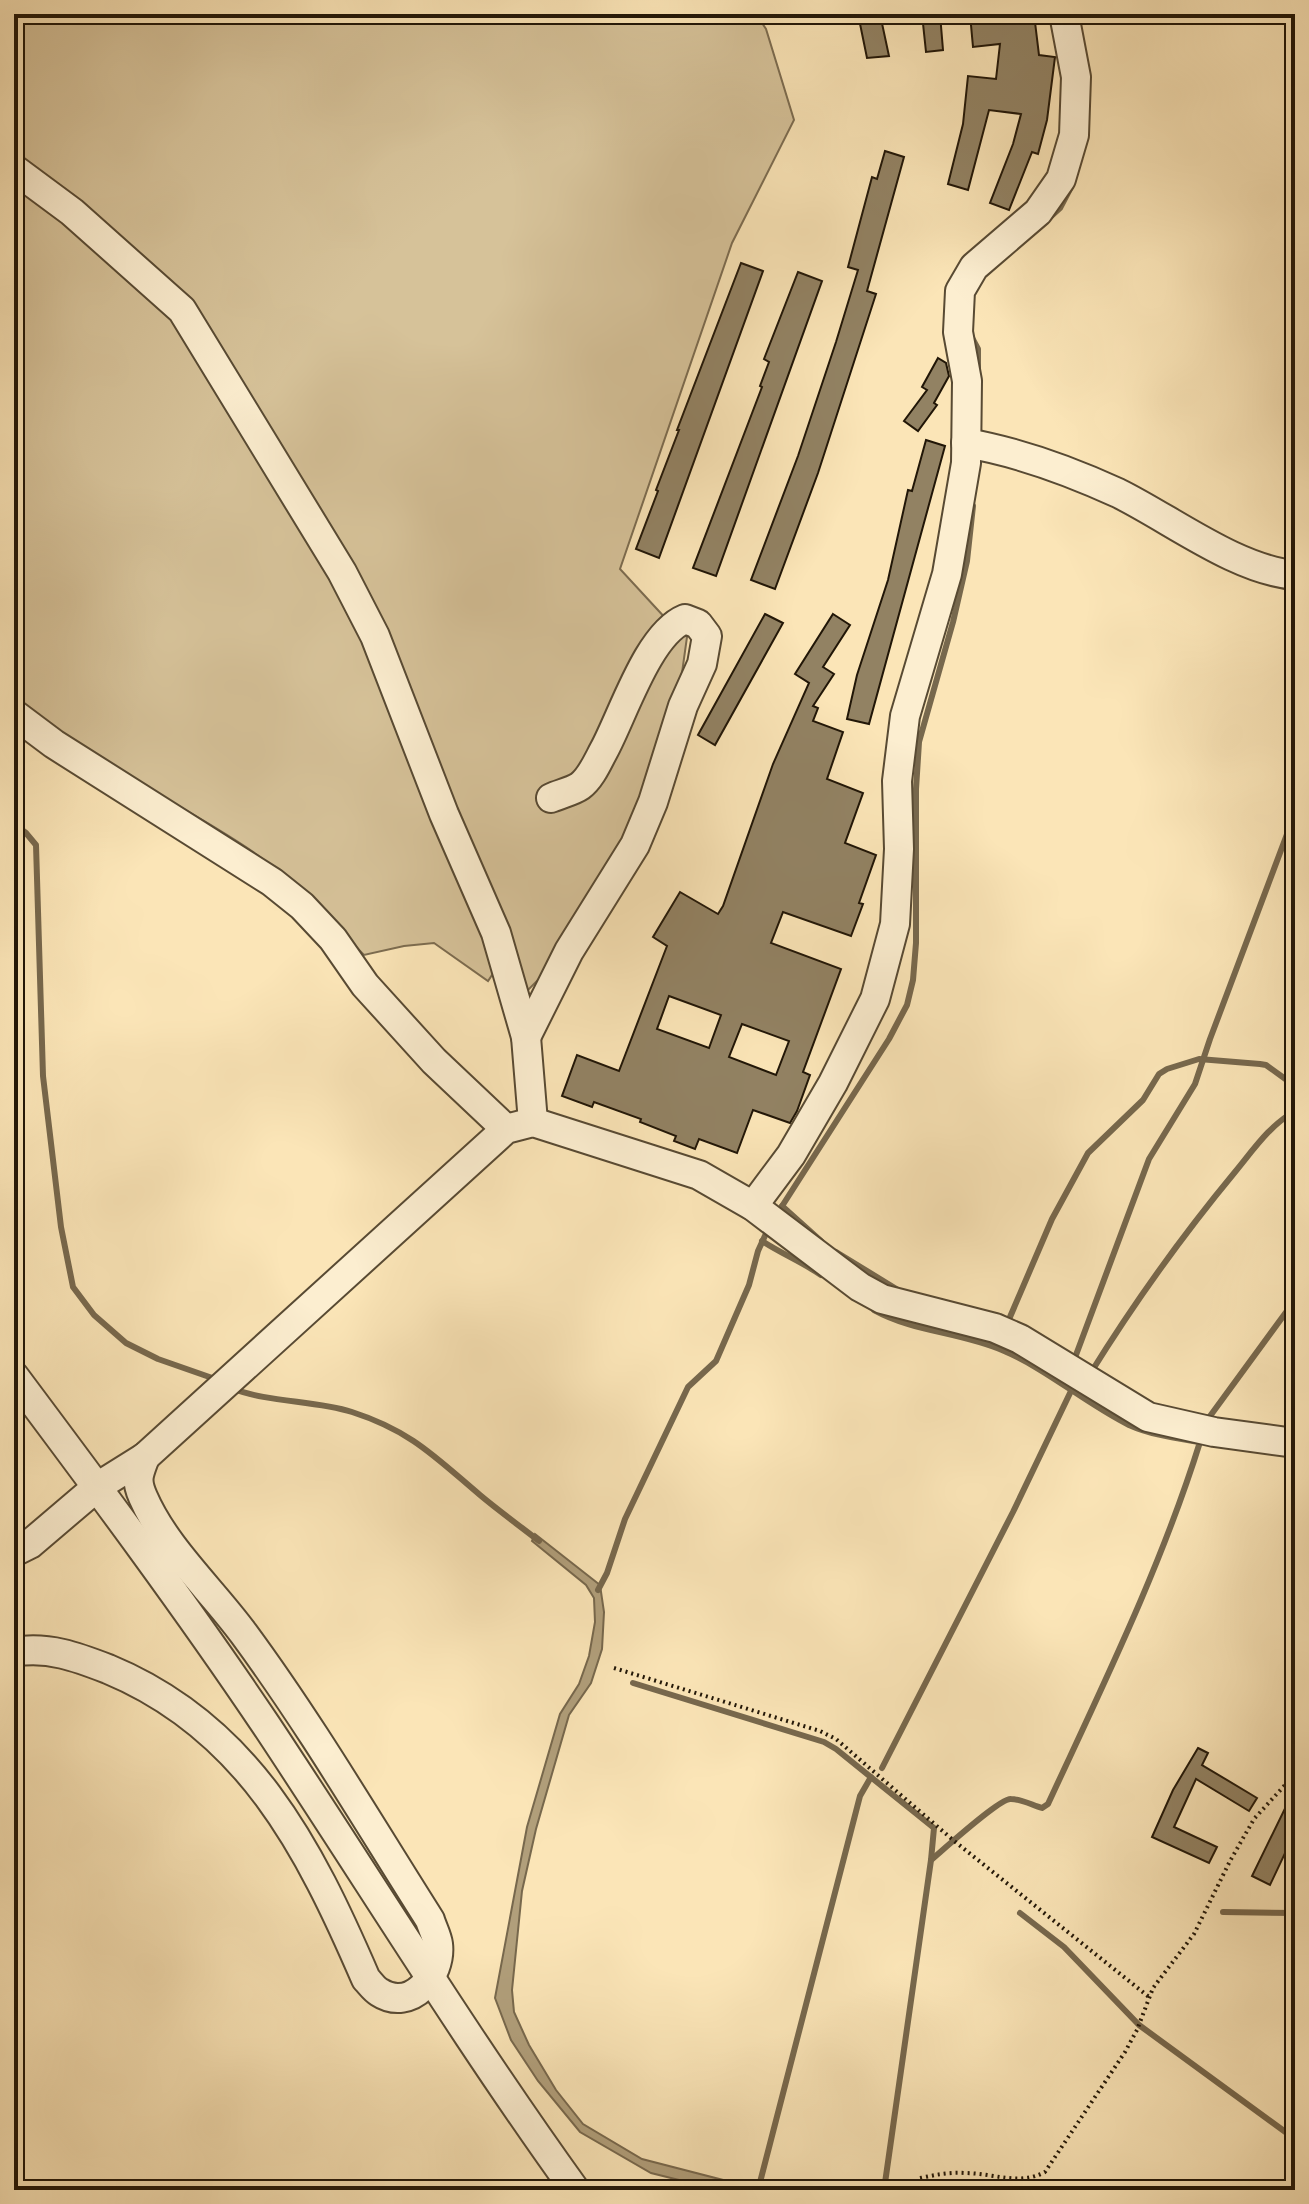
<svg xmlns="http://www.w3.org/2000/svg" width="1309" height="2204" font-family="'IM FELL DW Pica',serif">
<rect width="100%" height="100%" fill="#fbe5b7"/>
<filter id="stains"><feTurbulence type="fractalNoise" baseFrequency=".0025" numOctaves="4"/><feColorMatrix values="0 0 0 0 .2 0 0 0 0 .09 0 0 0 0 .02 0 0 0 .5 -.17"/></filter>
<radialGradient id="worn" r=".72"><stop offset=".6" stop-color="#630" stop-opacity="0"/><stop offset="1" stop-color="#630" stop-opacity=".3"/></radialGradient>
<g fill="#d6c299" stroke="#7c6c50" stroke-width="2">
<path d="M14,14h742l10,15 28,91 -62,123 -112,326 48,52 -106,180 117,-170 8,6 -5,36 -35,126 -99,171 -23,23 -75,-192 -264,-505c-53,-53 -112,-97 -172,-141z"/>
<path d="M14,185l19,12 144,124 47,75 151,261 107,279 12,36 -6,9 -54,-38 -30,3 -40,9c-34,-36 -67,-72 -108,-101 -79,-55 -170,-91 -242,-156z"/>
</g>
<polygon fill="#b19f7b" stroke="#77684d" stroke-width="2" points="535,1534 600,1585 604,1612 602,1649 591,1683 569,1715 536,1829 522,1891 512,1990 514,2012 529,2045 556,2090 583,2124 642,2159 762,2190 719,2190 651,2173 580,2132 538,2081 511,2040 495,1998 527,1827 560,1714 579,1684 589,1656 595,1622 594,1598 586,1585 532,1541"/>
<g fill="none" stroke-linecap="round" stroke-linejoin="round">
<g stroke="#77684d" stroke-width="6">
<polyline points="1048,219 1060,208 1071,187"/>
<polyline points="971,336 978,349 978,371"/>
<polyline points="14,824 26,833 36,845 43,1076 61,1227 73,1287 94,1315 126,1343 158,1359 218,1380"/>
<polyline points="782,1206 821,1241"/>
<polyline points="777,1214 889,1039 907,1005 913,980 916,943 916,789 919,742 953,622 967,561 973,506"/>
<path d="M762,1241c20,13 40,21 59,34"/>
<polyline points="836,1252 898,1290"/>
<path d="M874,1310c40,22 86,22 128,40 45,19 83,53 127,75 22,10 47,13 71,17 -39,125 -97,243 -152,362l-6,4c-10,-3 -21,-9 -31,-9 -11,-1 -67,50 -80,61l-47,330"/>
<polyline points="1007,1324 1052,1219 1088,1153 1143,1100 1159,1074 1167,1069 1199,1059 1260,1064 1266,1065 1295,1086"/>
<polyline points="1073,1363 1149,1159 1195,1084 1210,1039 1295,813"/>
<path d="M1090,1374c44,-71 92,-138 145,-202 19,-23 34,-46 60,-61"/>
<path d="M231,1388c38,15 82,12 121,24 59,19 83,45 128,83 19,16 40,31 59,46"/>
<polyline points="1205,1423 1295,1300"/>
<polyline points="598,1590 607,1573 625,1519 688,1387 716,1361 749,1285 758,1251 769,1227"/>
<polyline points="633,1683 824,1742 836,1749 934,1828 931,1860"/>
<polyline points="882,1768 1013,1512 1071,1391"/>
<polyline points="1223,1912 1295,1913"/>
<polyline points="1020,1913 1064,1947 1139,2025 1295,2139"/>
<polyline points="758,2190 860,1796 871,1777"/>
</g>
</g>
<g fill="#928263" stroke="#211607" stroke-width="2" fill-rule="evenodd">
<polygon points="858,14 880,14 889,56 867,58"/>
<polygon points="922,14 940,14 943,50 926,52"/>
<polygon points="970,14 1034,14 1039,55 1055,57 1047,120 1038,154 1032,152 1009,210 990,203 1013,144 1021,114 989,110 968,190 948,184 963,124 968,76 996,79 1000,44 973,47"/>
<polygon points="885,151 904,157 867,291 876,294 818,473 775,589 751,580 798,456 836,342 858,270 848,267 872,177 877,179"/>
<polygon points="741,263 763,271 659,558 636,549 658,491 656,490 679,430 677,430"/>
<polygon points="798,272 822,281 716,576 693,568 762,387 760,386 769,362 764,359"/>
<polygon points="938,358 946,363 949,376 934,403 937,405 918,431 904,421 927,390 922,387"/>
<polygon points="926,440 945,446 869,724 847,719 857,675 888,580 908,490 912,491"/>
<polygon points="765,614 783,623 715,745 698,735"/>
<path d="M833,614l17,11 -27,42 11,7 -21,32 5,2 -5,13 30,11 -16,47 36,14 -18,50 31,12 -17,48 4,1 -12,32 -68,-24 -12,31 70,26 -38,103 7,3 -13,36 -7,12 -37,-13 -16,43 -38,-14 -4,10 -21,-8 2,-5 -36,-14 1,-3 -47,-17 -2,5 -30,-11 15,-41 42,16 48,-125 -14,-9 27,-45 38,22 5,-8 50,-142 36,-81 -14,-9zM669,996l52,19 -12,33 -52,-19zM742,1024l47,17 -13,34 -47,-18z"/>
<polygon points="1198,1748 1208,1753 1202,1765 1257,1798 1249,1811 1196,1779 1174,1827 1217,1847 1209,1863 1152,1837 1173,1790"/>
<polygon points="1295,1788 1295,1832 1270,1885 1252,1876"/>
</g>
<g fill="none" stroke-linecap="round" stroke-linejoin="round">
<g stroke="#584a33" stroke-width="32">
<g id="minor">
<polyline points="14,169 72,212 182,310 342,572 375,636 444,814 496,933 526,1037 533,1122"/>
<path d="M966,443c52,9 104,28 152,50 53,26 118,77 177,82"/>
<polyline points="14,714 54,744 272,882 302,906 333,939 365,985 434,1061 506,1129"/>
<path d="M526,1037l43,-86 66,-106 18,-43 30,-96 19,-42 5,-28 -9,-12 -13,-5c-37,15 -62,96 -81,131 -6,11 -13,28 -24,36 -7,5 -20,8 -29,12"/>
<polyline points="753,1206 791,1155 833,1083 875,999 895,924 899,849 897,781 905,716 947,574 966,463 967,381 958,332 960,291 974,267 1038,212 1061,179 1074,135 1076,77 1064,14"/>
<path d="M14,1376c86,115 172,230 252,349 103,155 200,314 309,465"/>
<polyline points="14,1552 30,1544 97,1487 145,1457 506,1129 533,1122 699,1175 753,1206 860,1287 882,1299 995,1328 1020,1339 1148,1417 1214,1432 1295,1443"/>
<path d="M14,1652c34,-6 63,5 94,17 140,58 201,178 258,310 4,4 8,10 13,13 32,21 63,-17 59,-48 -1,-8 -6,-17 -8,-24 -61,-96 -119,-195 -186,-286 -33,-45 -79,-86 -101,-137 -8,-18 -4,-23 2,-40"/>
</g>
</g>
<g stroke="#211607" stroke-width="4" stroke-dasharray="2 4" stroke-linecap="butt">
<polyline points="614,1668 820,1731 836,1739 953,1840 1149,1997"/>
<path d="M920,2178c15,-3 29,-6 44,-5 30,0 55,13 81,-1l80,-120 12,-22 16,-42 41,-54 36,-73 24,-42 41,-45"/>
</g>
<use href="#minor" stroke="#fceed0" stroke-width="28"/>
</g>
<rect width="1309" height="2204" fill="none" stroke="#fbe5b7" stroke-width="48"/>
<rect x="16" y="16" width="1277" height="2172" fill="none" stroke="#211607" stroke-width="4"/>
<rect x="24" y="24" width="1261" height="2156" fill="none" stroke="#211607" stroke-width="2"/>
<rect width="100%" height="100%" filter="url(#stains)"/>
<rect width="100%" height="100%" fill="url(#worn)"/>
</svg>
